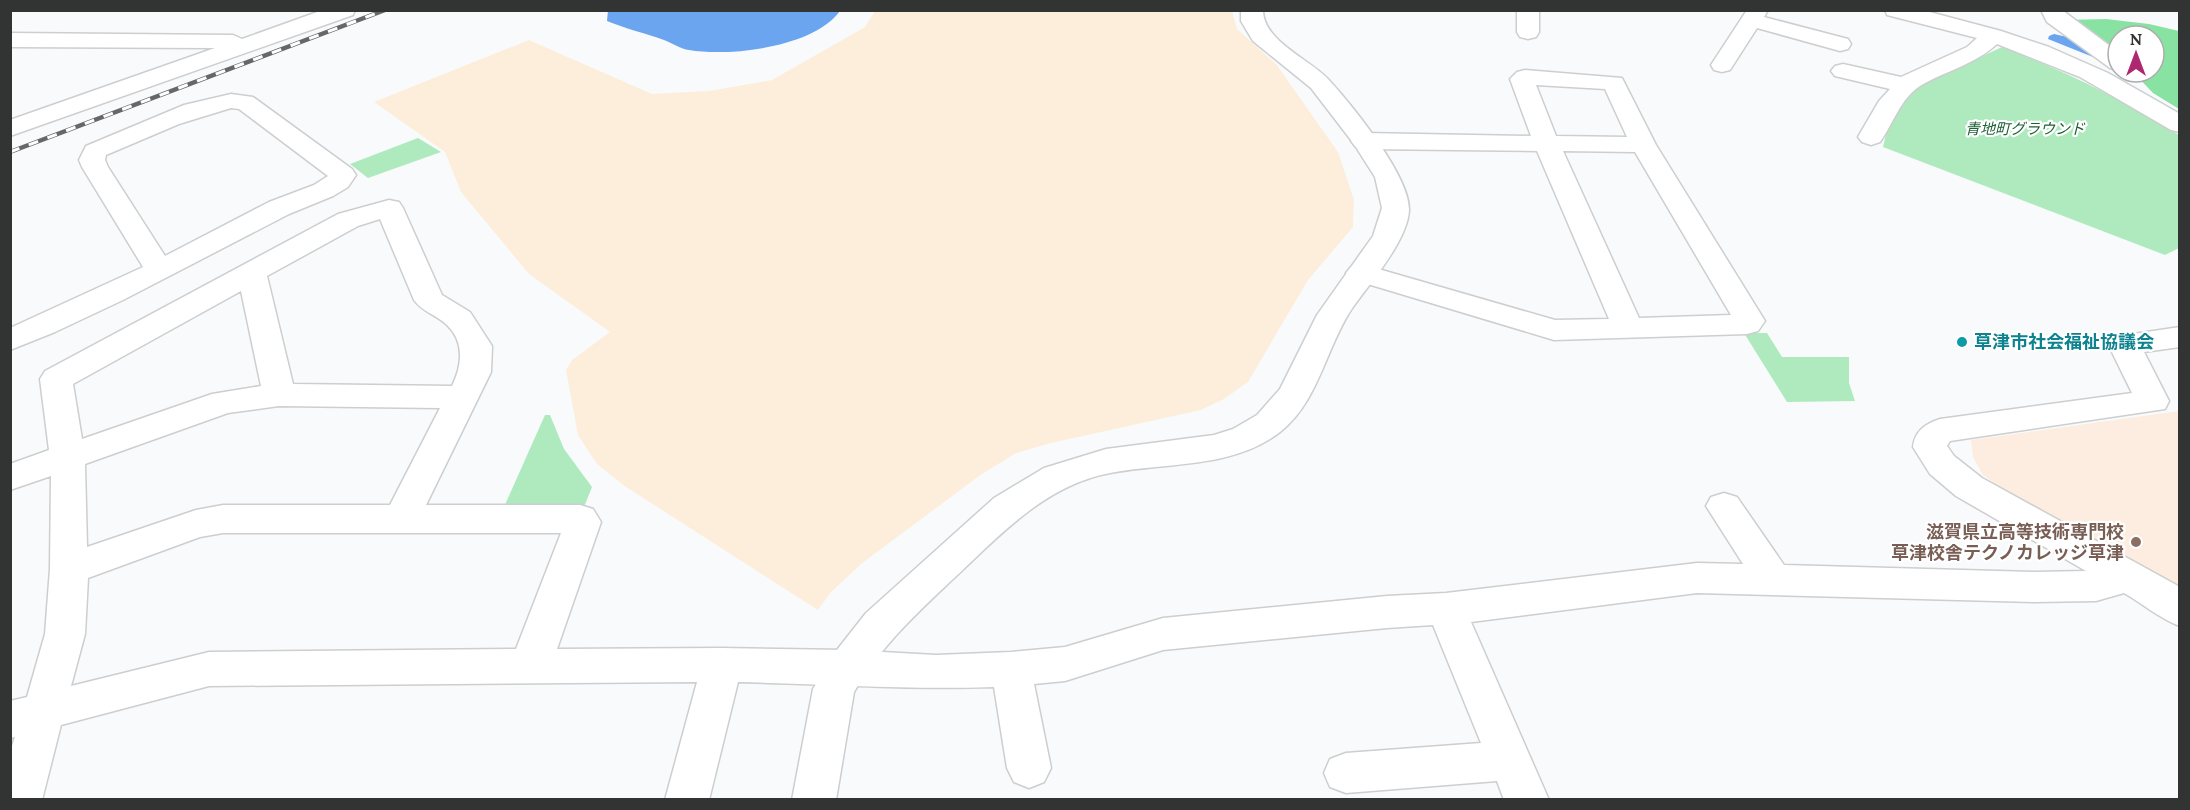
<svg xmlns="http://www.w3.org/2000/svg" width="2190" height="810" font-family="Lora,'Noto Sans JP',serif">
<rect width="100%" height="100%" fill="#f9fafc"/>
<polygon fill="#fdeedb" points="875,11 1232,11 1237,29 1276,64 1338,152 1354,200 1353,227 1308,280 1248,382 1224,399 1201,410 1051,443 1016,453 979,476 861,564 831,592 818,610 626,487 597,464 578,435 566,370 572,360 610,332 529,274 461,192 445,152 374,102 529,40 652,94 709,91 772,80 865,27"/>
<polygon fill="#fdede0" points="2179,411 2179,593 2006,492 1982,474 1973,457 1971,440"/>
<g fill="#aeeabd">
<path d="M2002,47c65,25 118,51 177,88v113l-14,7 -282,-108 7,-30 25,-29z"/>
<polygon points="418,138 441,152 368,178 350,164"/>
<polygon points="1744,333 1767,333 1782,357 1849,357 1849,383 1855,401 1787,402"/>
<polygon points="545,415 550,415 564,449 592,487 584,507 504,507"/>
</g>
<polygon fill="#88e3a3" points="2106,19 2149,24 2179,31 2179,109 2153,93 2133,72 2154,72 2154,36 2118,36 2118,60 2063,20"/>
<g fill="#6ba4ef">
<path d="M608,10h232v1c-26,36 -109,46 -151,39 -8,-1 -17,-7 -25,-10 -19,-7 -38,-11 -57,-19z"/>
<polygon points="2054,34 2067,37 2098,59 2048,39 2049,36"/>
</g>
<g fill="none" stroke-linecap="round" stroke-linejoin="round">
<g stroke="#cccecf" stroke-width="3">
<g id="minor">
<polygon points="323,10 355,10 353,15 10,136 10,120 215,48 10,47 10,33 233,35 242,39"/>
<polygon points="1517,10 1539,10 1539,32 1536,37 1528,39 1520,37 1517,32"/>
<polygon points="1747,10 1768,10 1764,17 1848,39 1851,44 1848,49 1840,51 1757,28 1730,70 1722,72 1714,70 1711,65"/>
<path d="M1885,10h37l79,21 48,16 59,26 72,41v18l-9,-2 -91,-53 -83,-33c-23,21 -52,27 -77,42 -20,13 -27,38 -40,56l-9,3 -9,-3 -4,-5 21,-36 11,-12 -55,-13 -4,-5 4,-5 8,-2 58,13 66,-30 10,-9 -90,-23z"/>
<polygon points="2041,10 2062,10 2118,52 2118,70 2110,68 2047,22"/>
<path d="M1525,70l97,8 34,67 109,176 -7,10 -11,3 -193,6 -203,-61 -5,-6 5,-6 10,-3 194,56 54,-1 -72,-168 -173,-2 -9,-3 -4,-5 4,-5 9,-3 167,3 -21,-57 7,-7zM1536,85l69,4 22,48 -71,-1zM1563,151l72,1 96,163 -92,3z"/>
<path d="M231,94l22,3 99,72 4,6 -8,12 -15,9 -44,18 -166,86 -68,32 -45,18v-22l133,-61 -61,-100 -3,-7 7,-14 98,-41zM231,108l8,1 89,67 -14,9 -45,17 -104,54 -57,-89 -3,-7 1,-5 73,-31z"/>
<path d="M389,200l10,2 4,6 39,87 28,17 22,34 -1,26 -65,133h154l13,4 8,13 -44,127 165,-1 125,2 89,5 75,-3 54,-5 98,-29 224,-22 59,-3 251,-30 46,1 -37,-58 5,-9 13,-4 13,4 47,68 250,7 52,-1 -130,-75 -26,-22 -17,-27c2,-16 12,-23 27,-28l192,-26 -24,-49 5,-7 67,-10v20l-36,5 25,49 -4,8 -215,32 -3,5 7,10 28,22 198,109v39c-20,-7 -38,-23 -56,-33l-28,8 -62,1 -337,-9 -226,29 78,178h-45l-7,-19 -151,12 -16,-6 -6,-14 6,-14 16,-6 135,-10 -48,-118 -46,3 -224,22 -98,31 -31,3 17,84 -7,14 -15,6 -15,-6 -7,-14 -13,-81c-85,3 -171,-3 -256,-5l-29,118h-44l32,-118 -488,4 -148,39 -19,75h-32v-48l5,-15 -5,1v-37l17,-4 18,-63 5,-65 1,-93 -41,14v-26l39,-14 -9,-71 5,-8 293,-157zM380,219l34,81c8,12 23,15 33,25 18,17 15,41 5,61l-159,-2 -26,-108 91,-50zM241,291l20,95 -49,8 -130,45 -9,-55zM279,406l161,2 -50,97h-167l-27,5 -109,37 -2,-83 143,-51zM223,533h338l-45,116 -307,3 -138,34 14,-52 3,-56 112,-41z"/>
</g>
</g>
<g stroke="#cccecf" stroke-width="3">
<path id="tertiary" d="M1241,10h22c0,31 46,49 65,69 23,25 82,97 81,131 -1,30 -39,73 -56,97 -27,39 -34,95 -73,125 -48,37 -114,30 -170,41 -65,12 -111,63 -157,106 -37,35 -73,68 -99,113l-18,108h-44l21,-111 20,-34 33,-42 128,-115 50,-30 62,-19 108,-14 19,-6 24,-14 23,-26 37,-74 56,-79 9,-28 -7,-31 -21,-33 -43,-56 -58,-47 -12,-20z"/>
</g>
<use href="#minor" fill="#fff" fill-rule="evenodd"/>
<use href="#tertiary" fill="#fff" fill-rule="evenodd"/>
<g stroke="#666767" stroke-width="4.5">
<polyline id="rail" points="10,152 385,10"/>
</g>
<use href="#rail" stroke="#fff" stroke-width="3" stroke-dasharray="10" stroke-linecap="butt"/>
</g>
<circle fill="#0f9aa8" stroke="#fff" stroke-width="2" cx="1962" cy="342" r="6"/>
<circle fill="#8d6e63" stroke="#fff" stroke-width="2" cx="2136" cy="542" r="6"/>
<g text-anchor="middle" stroke-width="4.5" stroke-linejoin="round" paint-order="stroke">
<g font-size="15" font-style="italic" fill="#1e5f36" stroke="#fff">
<text x="2025" y="134">青地町グラウンド</text>
</g>
<g font-size="18" font-weight="bold" fill="#0d838f" stroke="#fff" text-anchor="start">
<text x="1974" y="348">草津市社会福祉協議会</text>
</g>
<g font-size="18" font-weight="bold" fill="#785e54" stroke="#fff" text-anchor="end">
<text x="2124" y="538">滋賀県立高等技術専門校<tspan x="2124" dy="21">草津校舎テクノカレッジ草津</tspan></text>
</g>
</g>
<rect width="2190" height="810" fill="none" stroke="#323333" stroke-width="24"/>
<g transform="translate(2136 54)"><circle r="28" fill="#ffffff" stroke="#adadad" stroke-width="1.5"/>
<path d="M0-4.5L10 22L0 15L-10 22Z" fill="#ad2870"/>
<text y="-9" font-size="16" font-weight="bold" text-anchor="middle" fill="#323333">N</text>
</g>
</svg>
